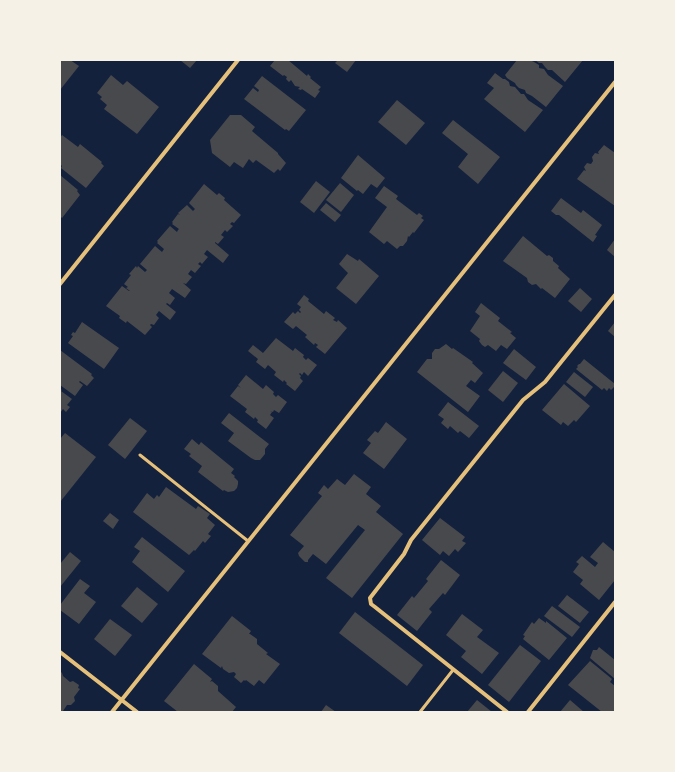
<svg xmlns="http://www.w3.org/2000/svg" width="675" height="772" font-family="'IBM Plex Serif',serif">
<rect width="100%" height="100%" fill="#14213d"/>
<g fill="#48494c">
<polygon points="61,60 70,60 79,66 60,90"/>
<polygon points="180,60 197,60 190,68"/>
<polygon points="275,60 288,60 307,76 308,74 311,77 310,78 321,87 318,90 320,91 315,98 302,89 301,90 298,89 300,87 295,86 291,80 289,82 286,79 287,77 284,75 283,76 270,66"/>
<polygon points="338,60 356,60 347,72 335,63"/>
<polygon points="517,60 530,60 534,62 539,65 539,68 544,69 548,75 563,86 546,107 532,96 526,93 525,90 519,88 516,85 515,83 507,78 505,75"/>
<polygon points="535,60 583,60 565,82 552,70 548,70 545,67 542,63 539,63"/>
<polygon points="495,73 503,79 505,79 509,82 510,86 515,87 521,94 524,94 528,100 543,110 525,132 484,99 494,88 487,83"/>
<polygon points="111,75 123,85 127,81 159,107 137,134 104,109 107,105 100,99 102,97 97,93"/>
<polygon points="262,76 306,110 289,131 286,129 285,130 244,99 253,88 258,92 259,90 254,86"/>
<polygon points="397,100 425,123 406,145 378,122"/>
<polygon points="230,115 241,115 255,127 252,131 278,153 278,154 286,163 280,171 278,169 274,173 256,160 253,163 249,159 243,168 234,162 230,167 212,153 210,140"/>
<polygon points="453,120 500,157 478,184 458,167 468,154 442,133"/>
<polygon points="62,135 78,147 80,144 102,162 101,163 104,166 86,188 61,168 62,166 60,164 60,138"/>
<polygon points="604,145 615,153 615,206 577,179 584,170 586,171 584,167 587,163 591,164 593,161 592,157 595,153 599,154 598,152"/>
<polygon points="358,155 385,178 377,188 371,184 363,194 358,190 357,191 341,178"/>
<polygon points="60,175 78,190 77,191 80,195 62,218 60,216"/>
<polygon points="316,181 330,192 314,213 300,202"/>
<polygon points="340,183 354,195 341,212 326,200"/>
<polygon points="204,184 217,195 219,193 225,198 224,200 241,215 234,223 232,222 230,224 233,226 227,232 225,230 221,235 224,237 218,244 215,242 215,243 229,255 223,263 207,250 204,254 208,257 202,264 200,262 198,264 201,266 195,273 191,270 188,274 192,277 186,284 183,283 191,290 185,298 172,289 169,293 175,298 170,305 167,303 166,304 176,312 170,320 159,311 156,315 159,318 154,325 151,324 150,325 152,327 145,335 127,321 126,323 119,318 120,316 106,306 122,286 129,291 130,291 126,288 128,287 124,284 131,275 129,274 136,266 137,268 138,266 145,272 147,270 140,264 155,246 162,252 164,249 157,243 158,242 157,241 170,226 177,232 178,230 179,229 172,224 173,223 172,222 178,214 180,215 178,213 187,205 193,211 195,209 189,203"/>
<polygon points="384,186 398,196 396,199 417,215 419,213 423,216 421,218 424,220 414,233 413,232 409,237 408,236 407,241 403,246 400,246 397,249 387,241 384,244 369,232 387,207 375,198"/>
<polygon points="561,198 581,213 583,210 602,225 595,235 597,236 593,242 559,215 556,215 551,211"/>
<polygon points="326,203 341,215 335,222 320,210"/>
<polygon points="523,236 547,256 549,255 553,258 553,261 559,266 558,268 570,279 555,298 542,288 541,289 536,284 532,285 528,282 527,278 503,261"/>
<polygon points="615,239 615,257 607,250"/>
<polygon points="347,254 358,261 359,259 379,276 356,304 336,288 348,273 339,264"/>
<polygon points="580,288 592,299 581,312 568,301"/>
<polygon points="304,295 309,299 308,301 324,314 326,311 335,318 333,320 337,322 338,320 347,328 325,354 316,347 318,345 315,343 314,345 305,337 307,335 296,326 293,329 284,322 293,312 295,314 298,311 300,313 301,312 299,310 301,307 297,304"/>
<polygon points="481,303 500,318 498,321 512,332 510,333 516,338 507,349 501,345 496,351 488,345 485,347 482,345 479,341 480,339 470,331 480,316 475,312"/>
<polygon points="82,322 119,348 104,369 68,343 73,336 71,335 73,332 75,333"/>
<polygon points="615,322 615,337 608,331"/>
<polygon points="276,338 293,351 295,348 304,355 303,357 306,360 308,358 317,365 308,376 304,372 302,375 300,373 299,374 301,376 300,378 303,381 295,391 286,384 287,383 284,380 283,382 274,375 276,372 268,365 265,369 256,362 258,359 248,351 253,345 263,353"/>
<polygon points="446,344 452,349 453,348 473,362 472,363 483,373 475,383 471,380 466,386 480,396 468,412 417,372 427,359 432,359 432,353 435,349 439,349"/>
<polygon points="514,349 536,367 526,380 503,363"/>
<polygon points="60,350 92,374 91,375 94,378 87,386 80,381 79,382 83,385 75,396 60,385"/>
<polygon points="584,359 615,384 615,388 614,387 611,390 609,388 607,391 604,388 602,390 576,369 578,367 577,366 579,364 580,364"/>
<polygon points="503,371 518,383 503,402 488,390"/>
<polygon points="574,372 593,387 585,397 566,382"/>
<polygon points="246,375 263,389 266,385 274,392 273,394 276,397 278,395 287,402 279,413 274,410 273,412 270,411 272,412 270,415 274,418 266,429 257,422 258,420 255,417 254,419 245,412 247,409 230,396 238,386 241,388 238,385"/>
<polygon points="564,384 590,406 576,422 574,420 568,426 563,422 561,425 542,410"/>
<polygon points="60,389 62,390 61,391 72,399 67,405 70,407 66,412 63,409 60,413"/>
<polygon points="448,402 479,426 469,438 460,431 458,433 450,426 448,429 441,423 444,419 438,415"/>
<polygon points="229,413 269,444 265,449 265,454 260,460 255,460 251,458 228,441 234,433 221,423"/>
<polygon points="130,418 147,431 125,459 108,445"/>
<polygon points="386,422 407,439 384,469 363,453 371,443 367,440 375,431 378,433"/>
<polygon points="65,433 96,457 60,502 60,439"/>
<polygon points="192,439 199,445 201,442 234,469 231,473 235,476 234,477 238,481 238,484 237,488 234,491 228,492 224,490 223,491 198,472 202,466 189,456 191,454 184,449"/>
<polygon points="354,474 371,487 366,494 381,506 376,512 403,534 352,598 326,578 365,530 358,525 326,564 313,554 308,560 308,562 305,562 299,556 298,553 304,546 290,535 322,496 318,493 324,485 328,489 337,479 345,485"/>
<polygon points="166,487 196,509 198,506 210,514 207,518 215,525 208,534 211,536 205,543 203,541 195,551 194,550 189,555 133,512 147,493 154,499 157,495 159,497"/>
<polygon points="110,513 119,520 113,529 103,521"/>
<polygon points="440,518 465,537 462,541 466,543 458,552 455,549 449,556 443,551 440,555 422,540"/>
<polygon points="142,537 185,571 168,592 132,562 140,551 134,547"/>
<polygon points="603,542 615,552 615,580 599,600 580,584 583,580 573,572 579,564 576,562 582,556 595,567 598,563 590,557"/>
<polygon points="70,552 81,561 60,587 60,564"/>
<polygon points="441,560 460,575 445,595 443,593 429,609 432,612 417,631 397,615 412,596 414,598 428,581 426,579"/>
<polygon points="80,579 90,586 84,593 96,602 79,624 60,610 60,605"/>
<polygon points="137,587 158,604 142,623 121,606"/>
<polygon points="567,595 589,612 580,623 558,606"/>
<polygon points="552,606 580,627 572,637 544,616"/>
<polygon points="355,612 423,665 407,686 339,633"/>
<polygon points="462,614 483,630 477,637 499,653 482,674 461,657 466,651 446,635"/>
<polygon points="232,616 251,631 249,634 250,634 257,639 257,644 268,653 266,654 280,664 264,684 259,680 254,686 246,680 245,681 244,680 241,683 234,677 236,674 234,672 229,673 223,669 222,666 221,668 202,654"/>
<polygon points="539,618 546,623 546,621 567,638 549,660 523,639 525,636 523,635 532,622 534,624"/>
<polygon points="110,619 132,635 115,656 94,639"/>
<polygon points="520,645 541,661 509,702 488,685"/>
<polygon points="599,647 615,660 615,679 590,658 593,650 597,650"/>
<polygon points="590,661 612,679 610,682 615,686 615,712 602,712 568,685"/>
<polygon points="194,664 212,679 210,682 212,681 218,686 218,691 236,707 232,712 178,712 164,701"/>
<polygon points="60,671 62,673 63,676 70,682 73,681 79,685 78,688 80,689 74,697 75,701 71,705 67,705 63,711 63,712 60,712"/>
<polygon points="477,700 492,712 467,712"/>
<polygon points="570,700 584,712 560,712"/>
<polygon points="326,705 336,712 321,712"/>
</g>
<g fill="none" stroke-linecap="round" stroke-linejoin="round">
<g stroke="#e5c07b" stroke-width="3">
<polyline points="140,455 248,541"/>
<polyline points="420,712 453,670"/>
</g>
<g stroke="#e5c07b" stroke-width="4">
<polyline points="60,284 238,60"/>
<polyline points="60,652 137,712"/>
<polyline points="112,712 615,82"/>
<polyline points="507,712 375,607 371,604 370,598 404,554 411,540 523,400 545,382 615,295"/>
<polyline points="528,712 615,602"/>
</g>
</g>
<rect width="675" height="772" fill="none" stroke="#f6f1e7" stroke-width="122"/>
</svg>
